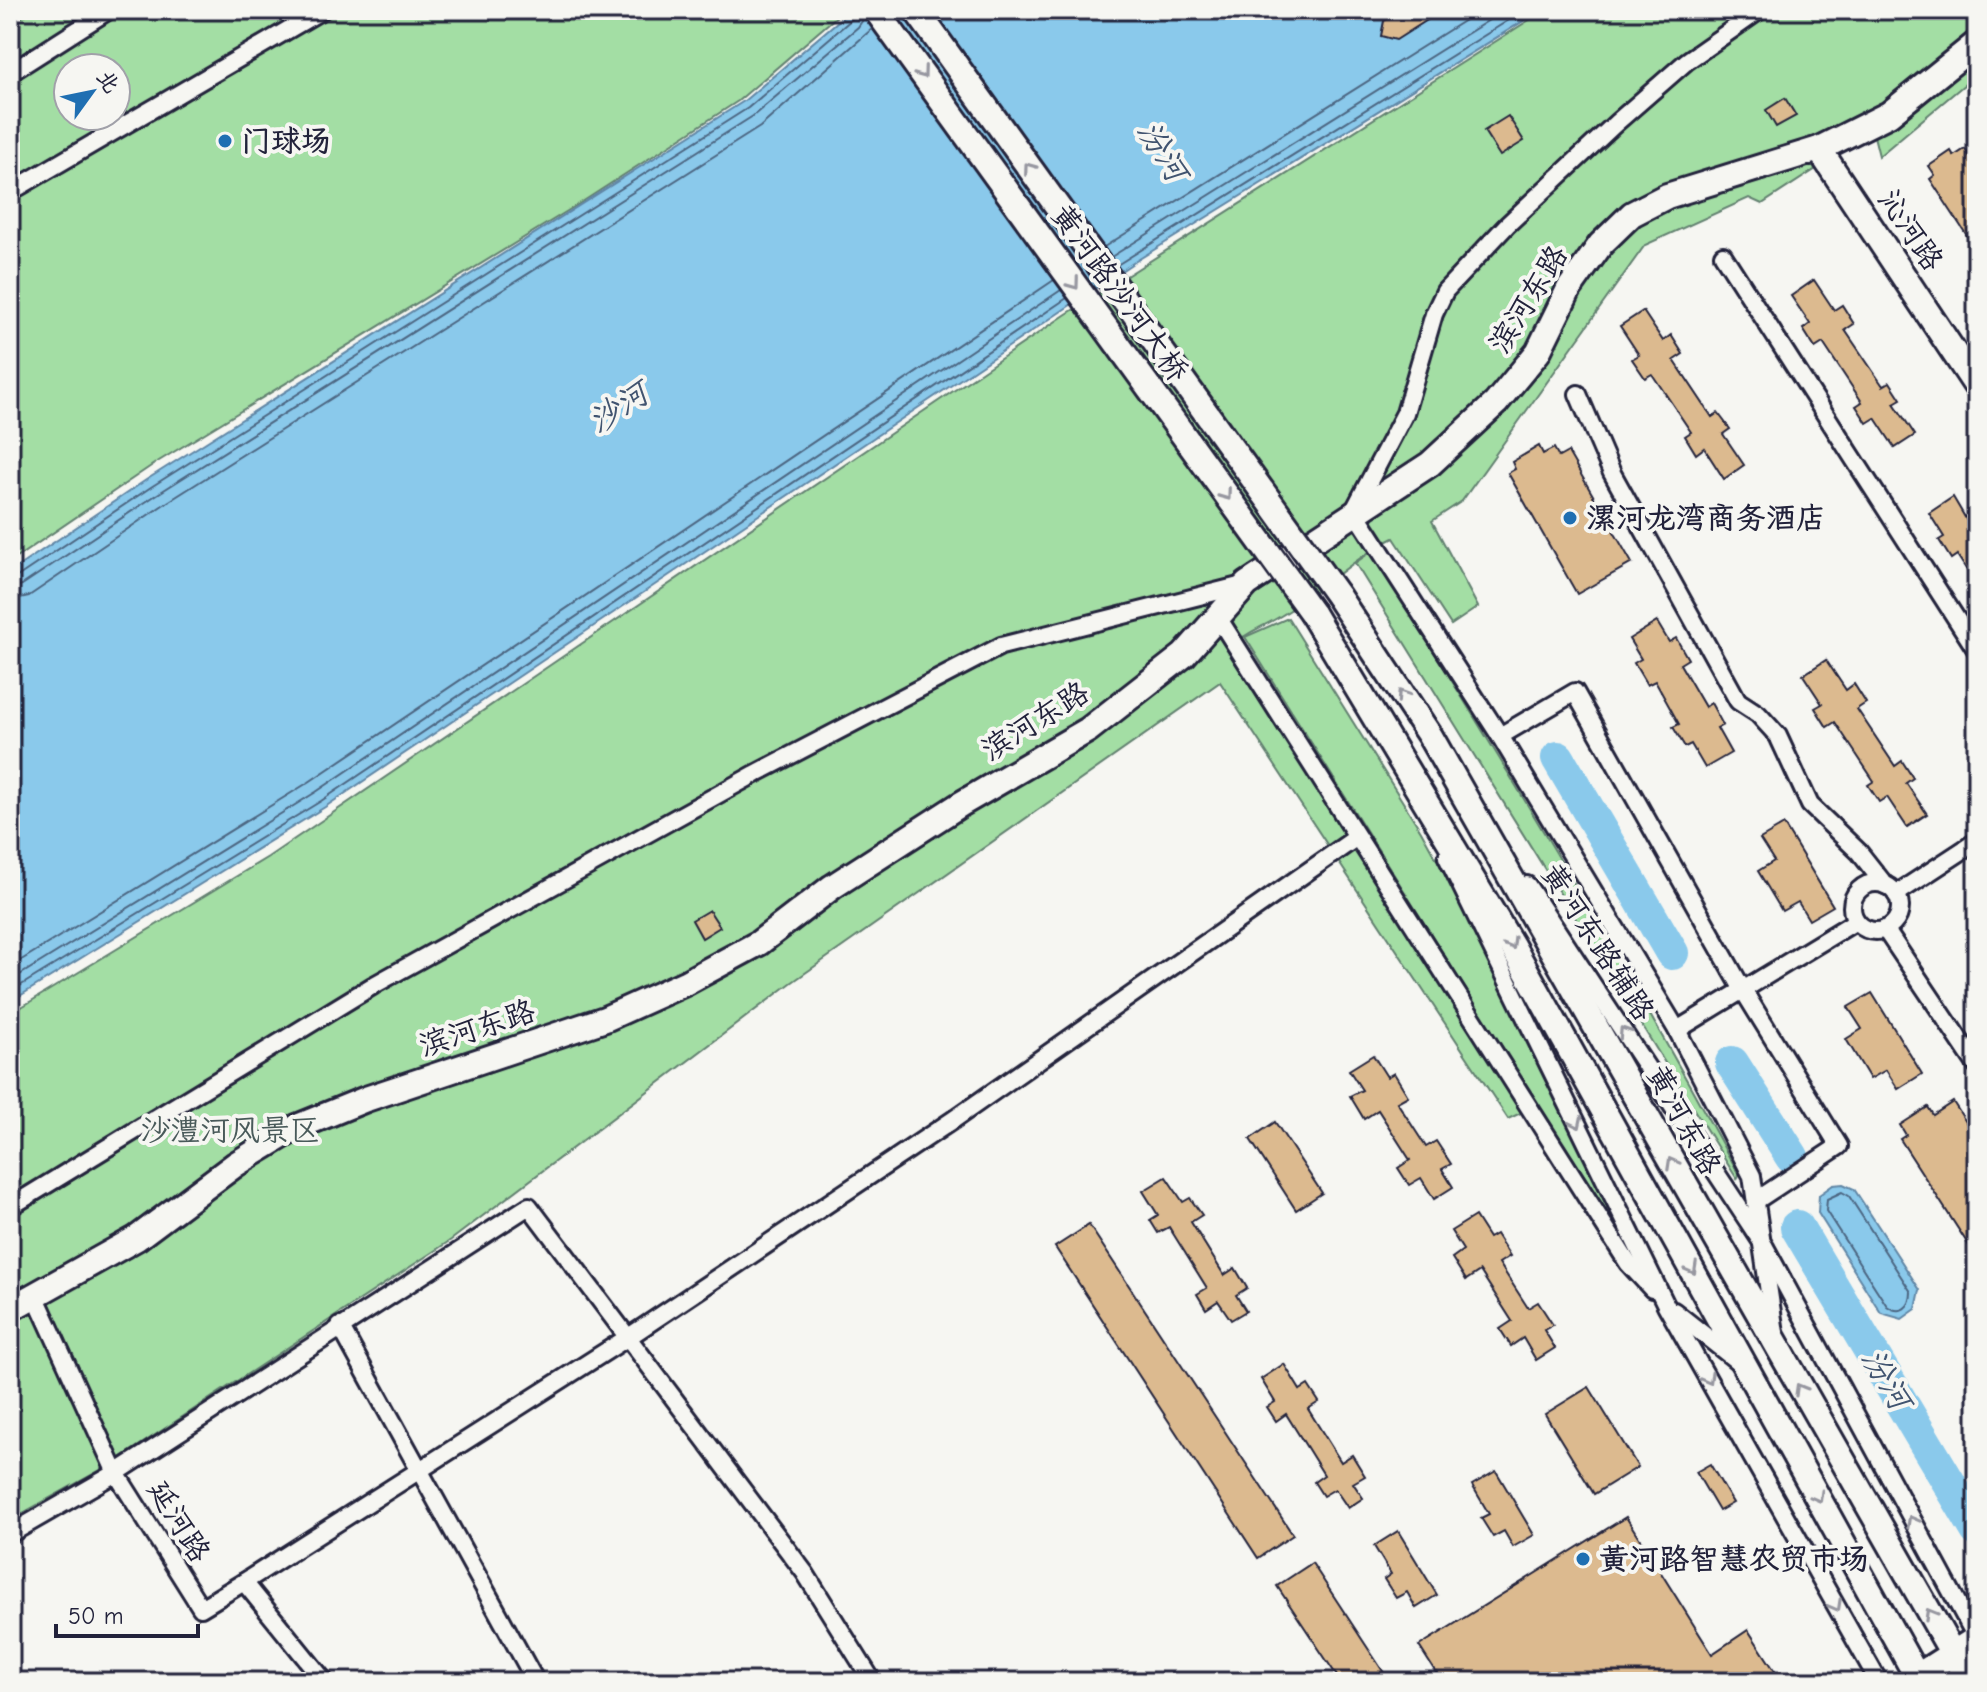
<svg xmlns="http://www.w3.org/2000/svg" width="1987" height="1692" font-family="'Comic Neue','LXGW WenKai TC',sans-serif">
<rect width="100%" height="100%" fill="#f6f6f2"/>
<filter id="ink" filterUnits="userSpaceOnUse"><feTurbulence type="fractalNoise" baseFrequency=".0125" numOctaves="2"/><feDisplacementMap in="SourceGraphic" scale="16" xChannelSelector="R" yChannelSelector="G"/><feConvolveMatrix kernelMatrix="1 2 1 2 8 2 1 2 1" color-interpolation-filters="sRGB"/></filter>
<g filter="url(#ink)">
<g fill="#a3dea4" stroke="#628070" stroke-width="2" fill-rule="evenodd">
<path d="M34,10h810l-106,91 -156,101 -428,262 -144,98v-538zM68,68h48v48h-48z"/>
<path d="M1545,10h432v64l-98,82 -6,-24 -111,72 -13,-6 -104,47 -183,256 -30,20 46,86 -27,18 -57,-87c-43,21 -75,56 -115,79 -18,11 -33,15 -49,30l295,464 -17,8 -288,-437 -429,301 -340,257 -340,224 -101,56v-506l258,-157 797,-542z"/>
<path d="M1371,552c130,204 253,411 368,623l-2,4 -382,-616z"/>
<polygon points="1288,618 1421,831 1487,950 1632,1243 1624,1242 1245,637"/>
</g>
<g fill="#8ac9eb" stroke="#6086a5" stroke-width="2">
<polygon points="851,10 1541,10 1136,261 325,807 10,1002 10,572 146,480 744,101"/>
<polygon points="1843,1184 1854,1189 1920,1290 1916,1309 1902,1319 1881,1313 1818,1213 1819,1195 1833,1185"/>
</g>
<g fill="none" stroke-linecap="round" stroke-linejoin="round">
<g stroke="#4c6581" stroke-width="2">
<polyline points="1104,247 1481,10"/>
<polyline points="1111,257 1505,10"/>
<polyline points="1117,265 1525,10"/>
<polyline points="10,578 17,577 151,487 748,108 852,19 855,10"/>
<polyline points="10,588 22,585 156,495 753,116 858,27 864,18"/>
<polyline points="10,600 29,596 163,505 760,127 872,29"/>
<polyline points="10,967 309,782 1054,280"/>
<polyline points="10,981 316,792 1061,290"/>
<polyline points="10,992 321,801 1067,298"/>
<path d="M1842,1192l7,4 62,96c0,15 -10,24 -24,14l-61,-95 1,-12z"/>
</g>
<g stroke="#8ac9eb" stroke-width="34">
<polyline points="1558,758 1672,953"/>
<polyline points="1732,1063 1792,1157"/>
<polyline points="1797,1227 1977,1530"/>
</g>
</g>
<g fill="#dcba8f" stroke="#22223b" stroke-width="2">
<polygon points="1402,10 1443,10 1396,40 1381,36 1384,21"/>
<polygon points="1785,98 1796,116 1776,127 1766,110"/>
<polygon points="1508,116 1524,141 1500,156 1484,131"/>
<polygon points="1965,149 1977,168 1977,251 1930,179 1935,175 1929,166 1951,151 1954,156"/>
<polygon points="1814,280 1834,310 1842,305 1854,324 1845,330 1883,386 1890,382 1901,399 1894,403 1915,435 1895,448 1875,418 1867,423 1856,406 1862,402 1823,343 1815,348 1803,329 1810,324 1791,296"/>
<polygon points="1643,311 1663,341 1671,335 1683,354 1674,360 1712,417 1718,413 1730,429 1723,434 1744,465 1724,479 1704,448 1696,454 1685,436 1691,432 1652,374 1645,378 1632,359 1639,355 1620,326"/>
<polygon points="1539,446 1543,454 1554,448 1559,457 1568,452 1632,563 1577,594 1508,473 1515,469 1512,462"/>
<polygon points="1953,497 1966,519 1977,512 1977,586 1957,555 1951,559 1939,540 1944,537 1929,513"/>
<polygon points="1657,622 1669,642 1676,638 1688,659 1680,664 1705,707 1711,703 1723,725 1717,728 1731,753 1705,768 1691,744 1685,747 1673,727 1679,724 1655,681 1647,685 1634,663 1641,659 1629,639"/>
<polygon points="1826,660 1846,690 1854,684 1866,703 1857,709 1895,766 1902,761 1913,778 1906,783 1927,814 1907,827 1887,797 1879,802 1868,785 1874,781 1835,722 1827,727 1815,708 1822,704 1803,675"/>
<polygon points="1784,825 1833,906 1809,920 1798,902 1782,911 1758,871 1774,861 1760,839"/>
<polygon points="709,910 720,927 702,938 692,920"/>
<polygon points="1872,993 1922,1074 1898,1089 1886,1070 1870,1079 1846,1039 1862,1029 1848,1007"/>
<polygon points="1373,1055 1387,1077 1394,1073 1408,1096 1397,1102 1426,1147 1436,1141 1451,1164 1442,1169 1453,1187 1434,1199 1421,1178 1409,1185 1398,1168 1410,1160 1378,1110 1364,1119 1350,1096 1362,1090 1349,1070"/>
<polygon points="1953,1102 1977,1139 1977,1258 1900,1139 1906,1135 1900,1125 1928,1107 1933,1115"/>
<polygon points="1275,1122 1322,1193 1296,1210 1250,1139"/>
<polygon points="1166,1177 1183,1202 1190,1198 1202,1215 1191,1222 1224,1275 1235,1268 1247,1288 1236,1295 1246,1311 1231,1320 1218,1301 1206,1309 1197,1294 1207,1288 1169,1227 1158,1233 1150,1220 1158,1215 1143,1191"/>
<polygon points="1475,1216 1489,1238 1496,1234 1510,1256 1499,1263 1528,1308 1538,1302 1553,1325 1544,1330 1555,1348 1536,1360 1523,1338 1511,1346 1500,1329 1512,1321 1480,1271 1466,1280 1452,1258 1463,1250 1451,1231"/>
<polygon points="1089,1225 1293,1535 1258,1558 1055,1247"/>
<polygon points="1284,1364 1300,1390 1308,1385 1319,1402 1308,1409 1341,1462 1352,1455 1365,1476 1353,1483 1363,1498 1348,1508 1335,1489 1323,1496 1314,1482 1324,1475 1286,1414 1276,1421 1267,1407 1275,1402 1261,1379"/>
<polygon points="1589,1387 1638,1467 1594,1494 1545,1414"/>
<polygon points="1710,1464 1733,1503 1719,1511 1696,1472"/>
<polygon points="1496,1471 1534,1535 1513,1547 1504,1531 1493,1537 1481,1518 1489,1514 1472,1485"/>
<polygon points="1626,1517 1712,1654 1748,1630 1782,1682 1442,1682 1419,1646"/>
<polygon points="1398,1531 1437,1595 1416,1608 1407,1592 1396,1598 1384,1579 1391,1574 1374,1546"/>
<polygon points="1312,1563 1390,1682 1341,1682 1277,1586"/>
</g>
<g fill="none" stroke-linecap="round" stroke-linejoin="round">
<g stroke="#22223b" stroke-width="22">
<g id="street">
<polyline points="1760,10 1687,61 1616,123 1507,225 1445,291 1434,314 1405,413 1354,510 1500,736 1677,1030 1752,1176 1775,1333"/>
<polyline points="10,73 109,10"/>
<polyline points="10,192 322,10"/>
<polyline points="1723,255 1977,651"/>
<polyline points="1578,394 1612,473 1738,701 1758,714 1778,736 1810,805 1859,852 1885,885"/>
<polyline points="1219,619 1628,1263 1652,1289"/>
<polyline points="1500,736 1575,692 1743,990 1839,1146 1757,1200"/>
<polyline points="1447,857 1666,1305 1879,1682"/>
<circle cx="1876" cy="907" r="24"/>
<polyline points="1527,885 1765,1247 1977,1639"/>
<polyline points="1896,894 1977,841"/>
<polyline points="1885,929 1977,1066"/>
<polyline points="1677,1030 1856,921"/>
<polyline points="10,1207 374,985 755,774 1001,646 1247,584"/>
<polyline points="35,1295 116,1473 201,1608 244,1582 325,1682"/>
<polyline points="1674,1311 1737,1361"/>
<polyline points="340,1326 536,1682"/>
<polyline points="10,1534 116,1473 529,1206 805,1573 873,1682"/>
<polyline points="244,1582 630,1336 953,1120 1357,837"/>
</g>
</g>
<g stroke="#22223b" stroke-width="30">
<g id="secondary">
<polyline points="1819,149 1977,387"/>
<polyline points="1337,595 1430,736 1969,1682"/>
<polyline points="1312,613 1513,947 1920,1682"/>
<polyline points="10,1309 137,1238 236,1164 297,1127 366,1099 605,1019 685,983 759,943 832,887 961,804 1088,730 1184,655 1247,584 1430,464 1496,403 1538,352 1569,289 1601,244 1632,214 1667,196 1819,149 1889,114 1977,43"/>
<polyline points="1908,1682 1977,1638"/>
</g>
</g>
<use href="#street" stroke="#f6f6f2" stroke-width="16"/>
<use href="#secondary" stroke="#f6f6f2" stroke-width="24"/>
<g stroke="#22223b" stroke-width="30" stroke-linecap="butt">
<g id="secondary-bridge">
<polyline points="876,10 1312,613"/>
<polyline points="916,10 1337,595"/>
</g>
</g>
<use href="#secondary-bridge" stroke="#f6f6f2" stroke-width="24"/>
</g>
<defs><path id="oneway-chevron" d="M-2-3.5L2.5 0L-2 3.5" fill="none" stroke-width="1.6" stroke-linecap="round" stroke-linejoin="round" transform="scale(2)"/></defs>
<g stroke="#9797a0">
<use href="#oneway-chevron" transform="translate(922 73) rotate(54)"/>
<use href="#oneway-chevron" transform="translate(1029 168) rotate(-126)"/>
<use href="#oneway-chevron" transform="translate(1074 284) rotate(54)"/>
<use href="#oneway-chevron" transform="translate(1226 495) rotate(54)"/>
<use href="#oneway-chevron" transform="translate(1402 695) rotate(-123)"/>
<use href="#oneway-chevron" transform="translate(1511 944) rotate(60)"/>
<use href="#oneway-chevron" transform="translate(1624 1032) rotate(-123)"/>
<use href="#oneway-chevron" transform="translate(1577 1123) rotate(64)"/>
<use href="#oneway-chevron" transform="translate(1672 1163) rotate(-119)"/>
<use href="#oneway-chevron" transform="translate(1692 1269) rotate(61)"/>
<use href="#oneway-chevron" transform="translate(1708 1379) rotate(61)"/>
<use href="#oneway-chevron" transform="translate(1800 1389) rotate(-120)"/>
<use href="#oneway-chevron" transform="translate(1818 1497) rotate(61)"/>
<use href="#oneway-chevron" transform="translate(1912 1521) rotate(-119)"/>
<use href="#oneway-chevron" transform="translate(1836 1606) rotate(61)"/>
<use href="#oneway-chevron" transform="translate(1930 1614) rotate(-120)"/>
</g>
</g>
<g fill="#1f6fb2" stroke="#f6f6f2" stroke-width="3">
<circle cx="225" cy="141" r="8"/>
<circle cx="1570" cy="518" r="8"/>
<circle cx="1583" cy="1559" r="8"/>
</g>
<g text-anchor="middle" stroke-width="8" stroke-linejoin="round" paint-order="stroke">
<g font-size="30" font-weight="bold" fill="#22223b" stroke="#f6f6f2" text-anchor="start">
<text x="241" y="151">门球场</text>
<text x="1586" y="528">漯河龙湾商务酒店</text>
<text x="1599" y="1569">黄河路智慧农贸市场</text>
</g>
<g font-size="30" fill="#22223b" stroke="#f6f6f2">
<text transform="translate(1911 230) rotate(56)" y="10">沁河路</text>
<text transform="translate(1120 293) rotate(54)" y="10">黄河路沙河大桥</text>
<text transform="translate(1528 299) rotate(-58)" y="10">滨河东路</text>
<text transform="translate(1035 721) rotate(-32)" y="10">滨河东路</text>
<text transform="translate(1598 942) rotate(57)" y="10">黄河东路辅路</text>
<text transform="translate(477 1028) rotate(-18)" y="10">滨河东路</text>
<text transform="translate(1684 1120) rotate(61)" y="10">黄河东路</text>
<text transform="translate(179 1521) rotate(58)" y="10">延河路</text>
</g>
<g font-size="30" fill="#495a5a" stroke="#f6f6f2">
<text x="230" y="1140">沙澧河风景区</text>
</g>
<g font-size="32" font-style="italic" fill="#415470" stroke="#f6f6f2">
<text transform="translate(1163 151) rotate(58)" y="11">汾河</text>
<text transform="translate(618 407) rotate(-33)" y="11">沙河</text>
<text transform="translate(1887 1379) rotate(59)" y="11">汾河</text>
</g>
</g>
<rect width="1987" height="1692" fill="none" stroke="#f6f6f2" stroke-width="40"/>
<rect x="20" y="20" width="1947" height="1652" fill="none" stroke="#22223b" stroke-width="3" filter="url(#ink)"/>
<g transform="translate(92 92) rotate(57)"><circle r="38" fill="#f6f6f2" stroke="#a1a1a9" stroke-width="2"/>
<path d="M0-6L14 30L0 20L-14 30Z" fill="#1f6fb2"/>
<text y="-12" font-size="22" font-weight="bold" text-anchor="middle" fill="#22223b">北</text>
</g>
<path d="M56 1624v12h142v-12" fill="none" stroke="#22223b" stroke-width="4"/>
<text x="68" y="1624" font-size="24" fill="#22223b" stroke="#f6f6f2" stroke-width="6" paint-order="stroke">50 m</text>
</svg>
